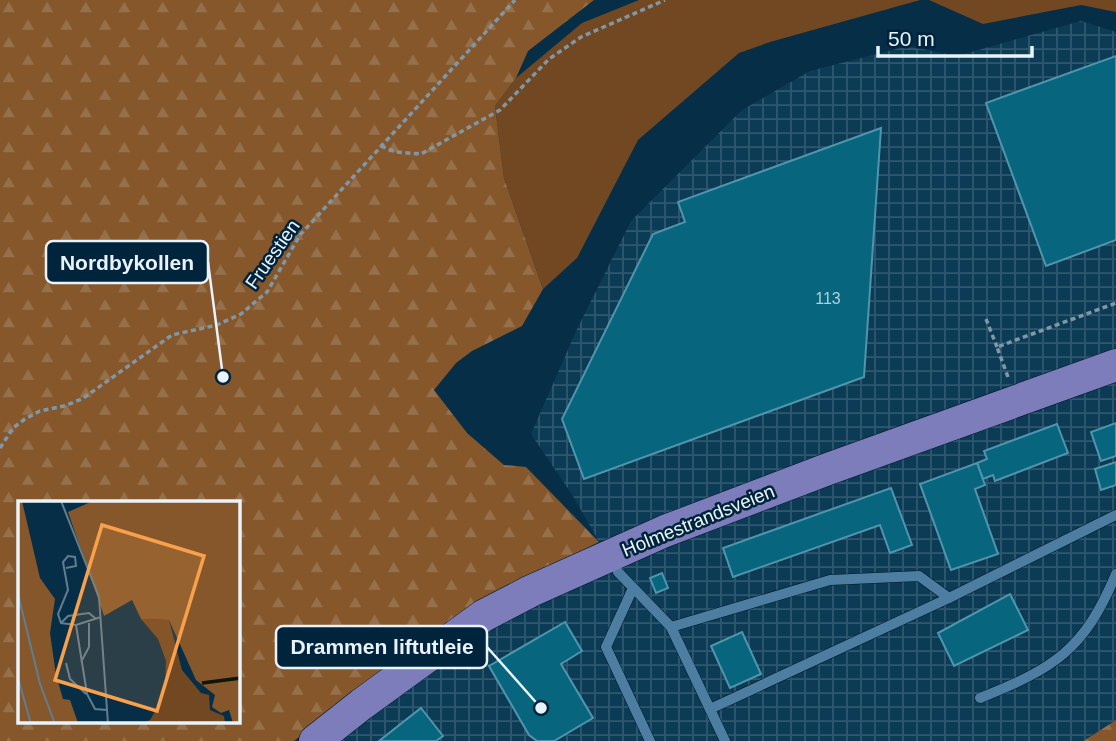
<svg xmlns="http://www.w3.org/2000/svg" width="1116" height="741" font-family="Helvetica,sans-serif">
<defs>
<pattern id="industrial-grid" width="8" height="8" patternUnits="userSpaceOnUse" patternTransform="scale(1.75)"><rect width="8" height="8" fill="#0c3b56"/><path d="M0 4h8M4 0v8" fill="none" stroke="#2f586f"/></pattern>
<pattern id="forest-firs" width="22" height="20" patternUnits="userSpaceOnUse" patternTransform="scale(1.75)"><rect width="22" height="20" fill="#85572b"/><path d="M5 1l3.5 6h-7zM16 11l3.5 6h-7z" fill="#96704b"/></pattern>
</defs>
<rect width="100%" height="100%" fill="#072e47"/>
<polygon fill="url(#industrial-grid)" points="1081,21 1116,32 1116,720 1083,741 316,741 609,555 599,542 573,496 531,434 577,329 631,221 742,110 810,71 908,46 957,56"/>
<g fill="#714822">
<polygon points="639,0 920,0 770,42 739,53 638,140 577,258 543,289 504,178 495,106 516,78 582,23"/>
<polygon points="929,0 1116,0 1116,12 1081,5 983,24"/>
</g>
<g fill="url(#forest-firs)" fill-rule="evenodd">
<path d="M0,0h594l-66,51 -12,27 -21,28 9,72 39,111 -21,37 -50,25 -16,12 -22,27 33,43 37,32 22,2 73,75 -71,35 -171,114 -63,50h-294zM19,503h219v219h-219z"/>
<polygon points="1116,720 1116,741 1083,741 1085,740"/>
</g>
<g fill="#07667e" stroke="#5195ac" stroke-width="2">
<polygon points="1116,56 1116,240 1046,266 986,103"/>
<polygon points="881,128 864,377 584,479 562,419 653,234 685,222 678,202"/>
<polygon points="1116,423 1116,456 1101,461 1091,432"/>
<polygon points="1057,424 1068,453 995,481 993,475 983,479 977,463 987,459 984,451"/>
<polygon points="1116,462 1116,485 1101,490 1095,469"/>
<polygon points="977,463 985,485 975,489 998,554 951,570 920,484"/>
<polygon points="891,488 912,545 890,553 880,525 733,577 723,548"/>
<polygon points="662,573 668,588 656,593 650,578"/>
<polygon points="1010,594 1028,630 954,666 938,633"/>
<polygon points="565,622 582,651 561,664 593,718 554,741 537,741 529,735 489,666"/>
<polygon points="742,632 761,674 730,688 711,646"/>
<polygon points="421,708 443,736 436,741 379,741"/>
</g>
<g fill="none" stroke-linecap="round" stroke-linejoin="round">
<g stroke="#001626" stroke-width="11">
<g id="lane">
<polyline points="612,559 618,572 671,627 725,741"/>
<polyline points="633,588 606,647 650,741"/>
<polyline points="671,627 830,580 919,576 949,598"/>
<path d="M980,698c75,-30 104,-48 136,-124"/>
<polyline points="710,709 949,598 1116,515"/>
</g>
</g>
<g stroke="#001626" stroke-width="33">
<polyline id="primary" points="315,741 362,704 483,616 531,591 665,531 828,469 1116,365"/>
</g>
<g stroke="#8097a7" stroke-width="3.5" stroke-dasharray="5 3.5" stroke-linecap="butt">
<polyline points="381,146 396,152 421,154 500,110 549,59 581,37 665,0"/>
<polyline points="986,319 997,347"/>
<polyline points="1008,377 997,347 1116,303"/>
<polyline points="0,448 13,428 25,419 40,411 64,406 82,399 172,335 217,325 241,314 267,292 300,235 515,0"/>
</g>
<use href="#lane" stroke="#4d7ea1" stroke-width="10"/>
<use href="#primary" stroke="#7c7dba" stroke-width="32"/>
</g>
<g text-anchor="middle" stroke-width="5" stroke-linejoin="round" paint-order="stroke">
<g font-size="16" fill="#b0d0dc">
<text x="828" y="304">113</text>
</g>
<g font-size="19" fill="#e9f3fb" stroke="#00243c">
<text transform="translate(272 254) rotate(-55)" y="7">Fruestien</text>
<text transform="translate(698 520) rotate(-22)" y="7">Holmestrandsveien</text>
</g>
</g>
<g transform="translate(18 501)">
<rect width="222" height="222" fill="#072e47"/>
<path d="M123,118l28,1 13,50 19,23 8,2 1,15 14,6 1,7 -85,1 10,-4 8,-14 7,-21 1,-24 -8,-22z" fill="#714822"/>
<path d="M0,0h4l18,77 15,21 -5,34 6,42 7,24 7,1 8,23h-60zM75,0h147v222h-7l-4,-13 -8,3 -9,-6 3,-12 -19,-15 -27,-60 -28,-1 -9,-19 -28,16 -36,-104z" fill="#85572b"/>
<path fill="none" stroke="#0e1500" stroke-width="3.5" d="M184,182l39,-5"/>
<path fill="none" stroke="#617d8f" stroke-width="2" d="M43,0l38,96 9,127M48,67l10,-2 -1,-9 -7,-1 -5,6 5,28 -10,24 3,9 15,2 25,-8M0,93l22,90 15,40M43,122l7,-7 21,-3 7,6M58,124l11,69 8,15 12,1M63,161l8,-15v-24M48,162l4,16 16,15M0,177l13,46"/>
<path fill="#f8a04b" fill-opacity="0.15" stroke="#f8a04b" stroke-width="3.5" d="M84,24l102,31 -47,155 -102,-31z"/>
<rect width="222" height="222" fill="none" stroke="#e9f3fb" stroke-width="3.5"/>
</g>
<path fill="none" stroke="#e9f3fb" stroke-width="2.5" d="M223 377L208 262M541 708L487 647"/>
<g fill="#e9f3fb" stroke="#00243c" stroke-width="2.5">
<circle cx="223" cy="377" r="7"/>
<circle cx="541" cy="708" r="7"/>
</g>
<g fill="#00243c" stroke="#e9f3fb" stroke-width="2.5">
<rect x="46" y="241" width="162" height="42" rx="7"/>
<rect x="276" y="626" width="211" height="42" rx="7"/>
</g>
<g font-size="21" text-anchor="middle" font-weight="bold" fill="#e9f3fb">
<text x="127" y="270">Nordbykollen</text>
<text x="382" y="654">Drammen liftutleie</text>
</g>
<path d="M878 46v10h154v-10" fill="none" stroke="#e9f3fb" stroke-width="3.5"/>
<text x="888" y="46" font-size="21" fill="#e9f3fb" stroke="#00243c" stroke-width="5" paint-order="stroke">50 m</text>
</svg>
